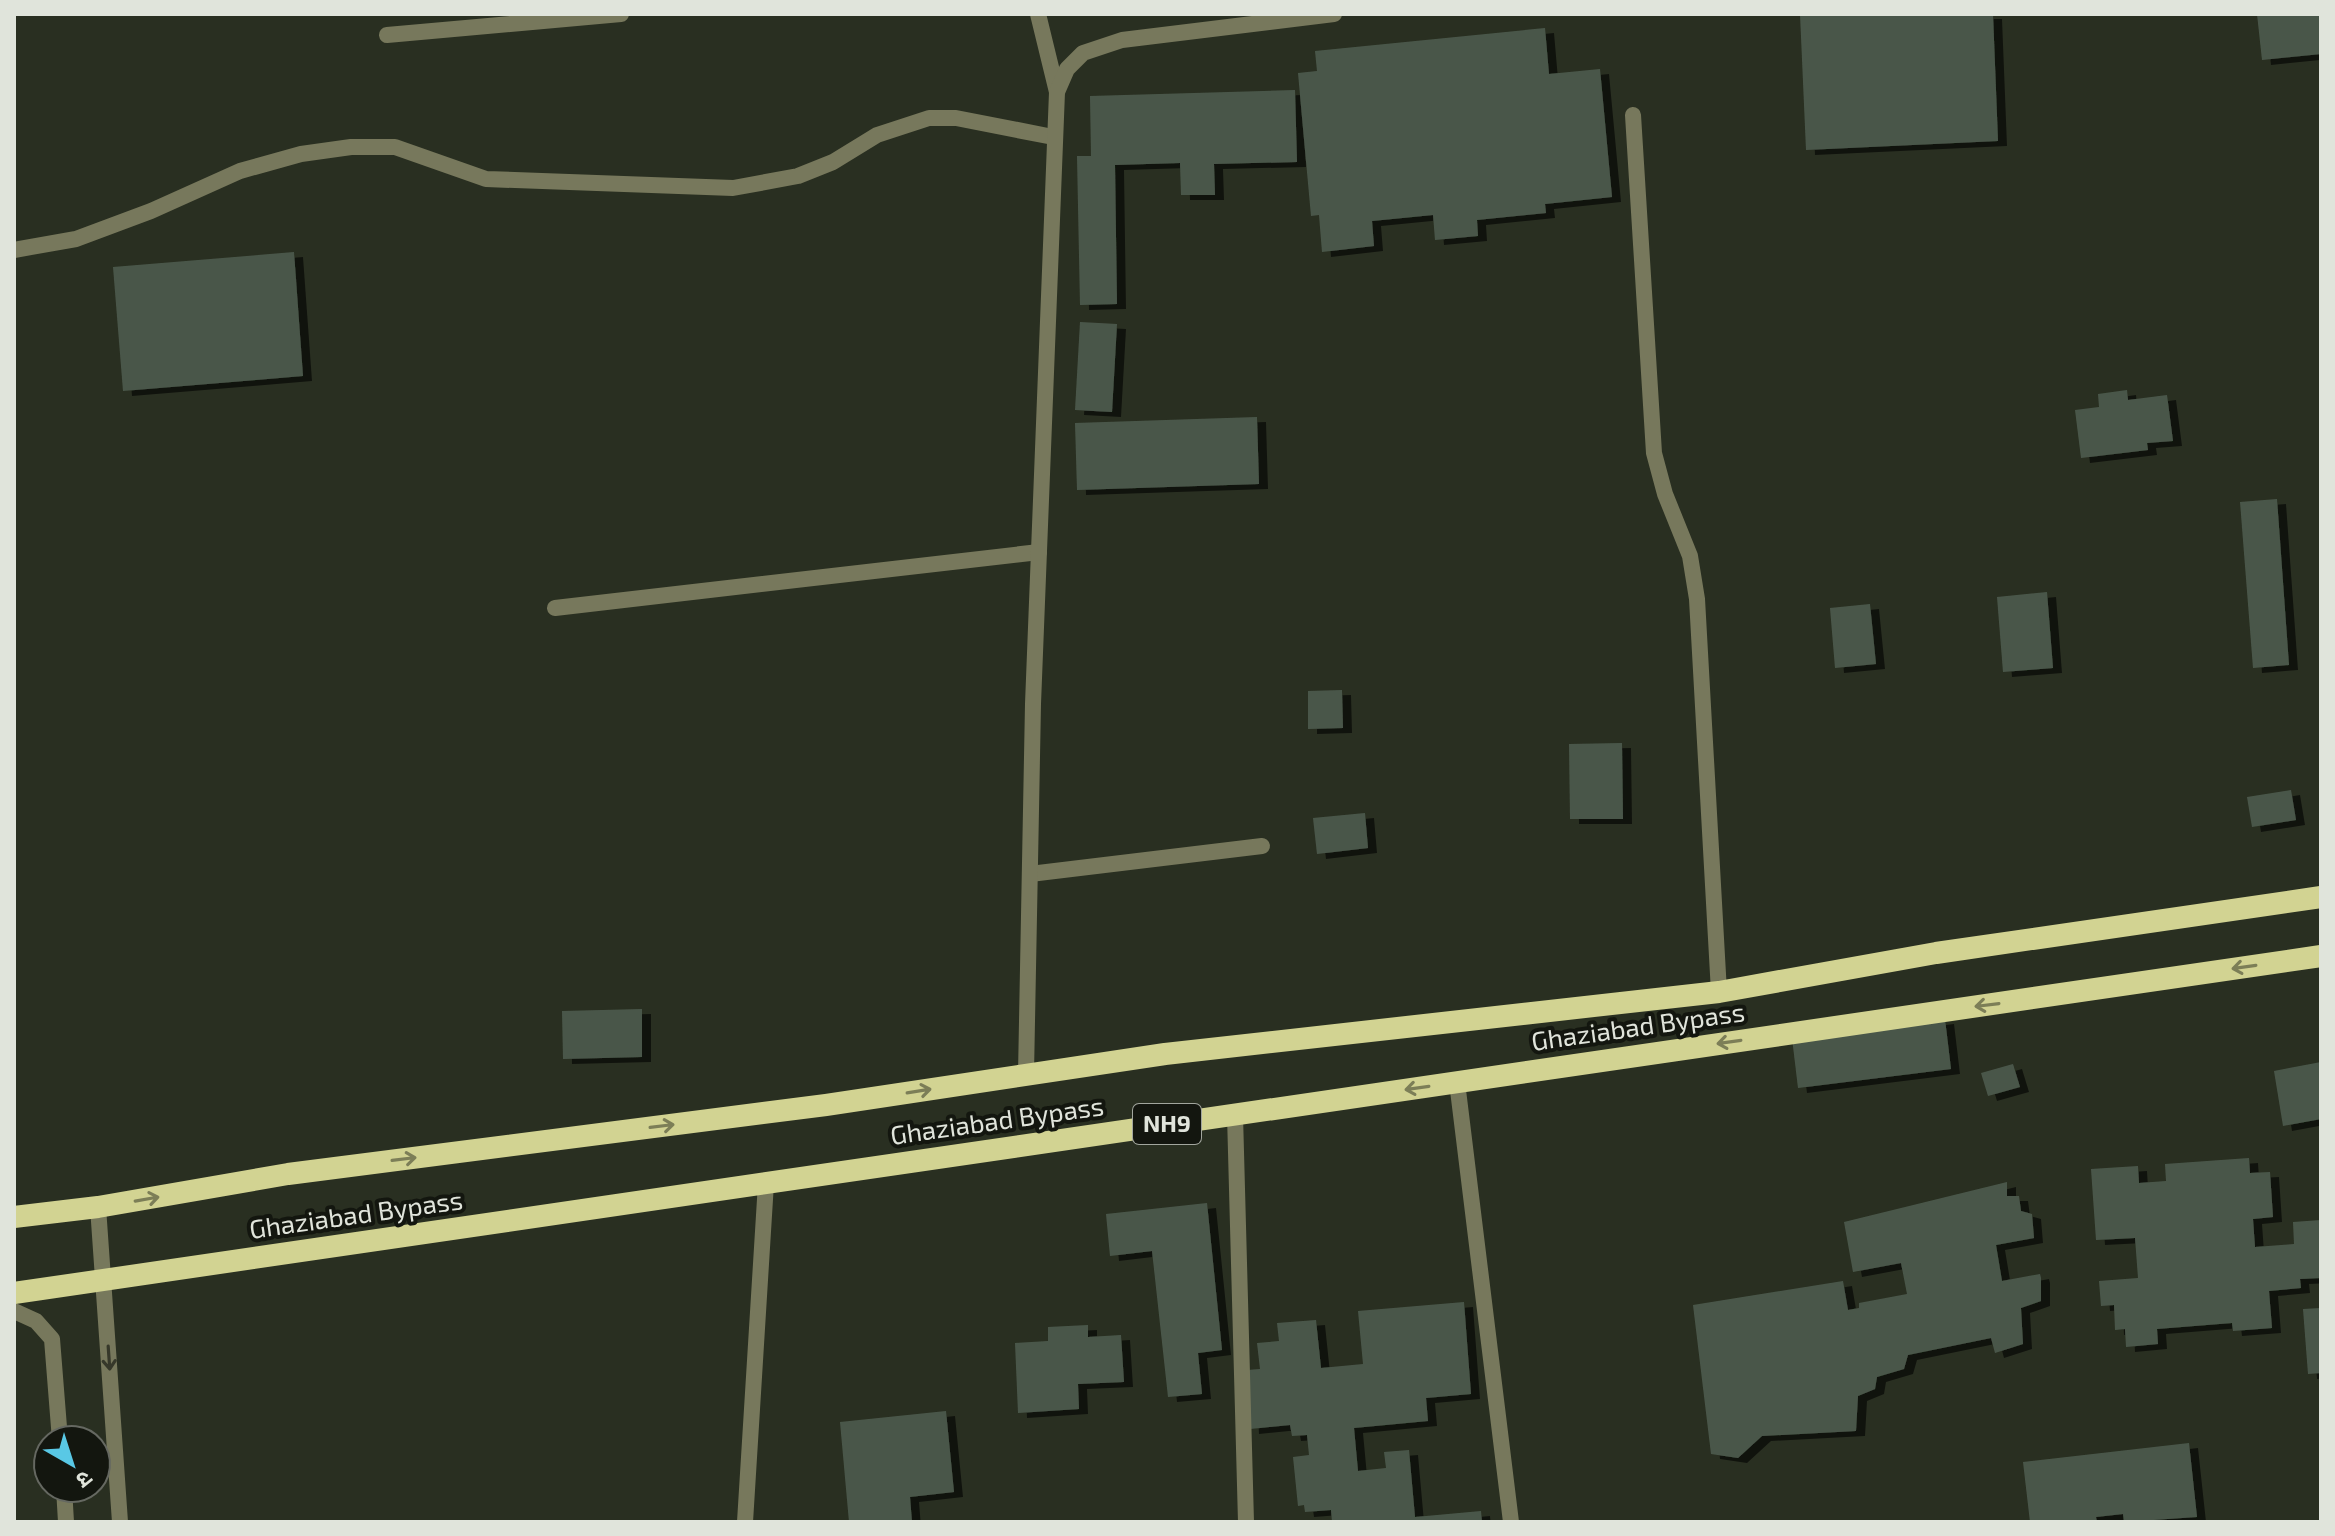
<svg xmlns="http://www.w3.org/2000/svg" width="2335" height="1536" font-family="'Exo 2','Noto Sans Devanagari',sans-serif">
<defs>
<filter id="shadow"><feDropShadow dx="9" dy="5" stdDeviation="0" flood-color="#0009"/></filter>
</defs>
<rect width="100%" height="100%" fill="#292f21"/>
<g fill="#4a574a" filter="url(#shadow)">
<polygon points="1800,14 1993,14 1998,141 1806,150"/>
<polygon points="2257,14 2321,14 2321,54 2262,60"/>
<polygon points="1545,28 1549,74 1600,69 1612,197 1545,204 1546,213 1477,220 1478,236 1435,240 1433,215 1372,221 1374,246 1322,252 1319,215 1311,216 1298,73 1317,71 1315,51"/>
<polygon points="1295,90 1297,162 1214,164 1215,195 1181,195 1180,163 1115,165 1117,304 1080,305 1077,156 1091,156 1090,96"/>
<polygon points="294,252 303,376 123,391 113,267"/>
<polygon points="1080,322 1117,324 1112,412 1075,410"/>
<polygon points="2127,390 2128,400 2167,395 2173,441 2147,443 2148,450 2081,458 2075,410 2099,407 2098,394"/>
<polygon points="1257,417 1259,484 1077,490 1075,423"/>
<polygon points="2277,499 2289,665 2253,668 2240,502"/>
<polygon points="2047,592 2053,668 2003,672 1997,597"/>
<polygon points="1870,604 1876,664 1835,668 1830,608"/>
<polygon points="1342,690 1343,728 1308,729 1308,691"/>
<polygon points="1622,743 1623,819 1570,819 1569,744"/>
<polygon points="2291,790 2296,820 2252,827 2247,797"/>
<polygon points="1365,813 1368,848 1317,854 1313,818"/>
<polygon points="642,1009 642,1057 563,1059 562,1011"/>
<polygon points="1945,1019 1951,1069 1798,1088 1792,1038"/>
<polygon points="2321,1062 2321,1119 2283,1126 2274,1071"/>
<polygon points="2013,1064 2020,1087 1988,1096 1981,1073"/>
<polygon points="2249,1158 2250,1173 2270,1172 2273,1217 2253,1219 2255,1247 2294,1244 2293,1222 2321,1220 2321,1278 2300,1279 2301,1288 2269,1291 2272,1328 2233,1331 2232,1323 2157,1329 2158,1344 2126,1347 2125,1329 2115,1330 2114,1305 2101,1306 2099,1281 2138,1278 2135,1238 2096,1240 2091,1169 2138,1166 2139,1183 2166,1181 2165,1164"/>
<polygon points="2007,1182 2007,1196 2019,1196 2021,1211 2032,1214 2034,1238 1996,1245 2002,1281 2040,1274 2041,1278 2041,1301 2021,1308 2023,1344 1995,1353 1991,1338 1908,1355 1904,1369 1877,1377 1875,1389 1858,1396 1856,1431 1762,1436 1738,1458 1711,1454 1693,1305 1843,1281 1848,1310 1859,1308 1859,1303 1907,1294 1901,1263 1853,1272 1844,1222"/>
<polygon points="1207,1203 1222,1350 1198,1353 1202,1394 1168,1397 1152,1251 1110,1256 1106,1214"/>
<polygon points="1464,1302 1471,1394 1426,1398 1428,1421 1354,1428 1358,1471 1386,1468 1384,1452 1409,1450 1415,1517 1481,1511 1482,1522 1332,1522 1331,1510 1305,1512 1304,1505 1298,1506 1293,1457 1309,1455 1307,1435 1292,1436 1290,1425 1250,1429 1247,1370 1260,1369 1257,1343 1279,1341 1277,1323 1316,1320 1321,1368 1363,1364 1358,1311"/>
<polygon points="2321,1308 2321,1373 2308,1374 2303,1309"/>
<polygon points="1088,1325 1088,1337 1121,1335 1124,1382 1078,1384 1079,1409 1018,1413 1015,1343 1048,1341 1048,1327"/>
<polygon points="946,1411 954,1492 910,1497 912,1522 849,1522 840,1422"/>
<polygon points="2189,1443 2197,1517 2124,1522 2123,1514 2096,1517 2097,1522 2030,1522 2023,1462"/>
</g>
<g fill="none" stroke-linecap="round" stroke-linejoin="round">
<g stroke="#77785c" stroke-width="16">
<polyline points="1038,14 1057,92"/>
<polyline points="387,35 621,14"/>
<polyline points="1633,115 1654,453 1665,494 1690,556 1697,599 1719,992"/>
<polyline points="14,250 76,239 151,211 240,171 301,154 351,147 395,147 486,179 733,188 798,176 833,162 877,135 929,118 956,118 1053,137"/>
<polyline points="555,608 1039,552"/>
<polyline points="1030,874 1262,846"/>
</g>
<g stroke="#77785c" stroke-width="16">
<polyline points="1026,1074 1033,704 1057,92 1067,69 1083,53 1122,40 1334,14"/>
<polyline points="1457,1082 1511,1522"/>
<polyline points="1235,1115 1246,1522"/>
<polyline points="98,1207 120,1522"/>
<polyline points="14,1311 36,1321 52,1339 60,1440"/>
<polyline points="64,1488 66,1522"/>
<polyline points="745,1522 766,1183"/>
</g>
<g stroke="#d2d392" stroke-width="22">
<polyline points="14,1217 98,1207 288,1174 826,1105 1165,1054 1719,992 1936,953 2321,897"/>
<polyline points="14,1293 2321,956"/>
</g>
</g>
<defs><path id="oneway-shaft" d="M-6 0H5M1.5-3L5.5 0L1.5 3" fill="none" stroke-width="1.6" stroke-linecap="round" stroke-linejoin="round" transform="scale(2)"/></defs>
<g stroke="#7c7e57">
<use href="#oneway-shaft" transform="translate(2244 967) rotate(172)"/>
<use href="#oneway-shaft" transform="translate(1987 1005) rotate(173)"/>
<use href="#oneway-shaft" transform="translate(1729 1042) rotate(172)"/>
<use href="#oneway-shaft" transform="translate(1417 1088) rotate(172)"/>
<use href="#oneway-shaft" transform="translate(919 1091) rotate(-9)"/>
<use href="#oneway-shaft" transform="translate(662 1126) rotate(-7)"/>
<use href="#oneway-shaft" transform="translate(404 1159) rotate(-7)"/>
<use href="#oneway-shaft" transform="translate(147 1199) rotate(-10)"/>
</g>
<use stroke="#36382a" href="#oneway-shaft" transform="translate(109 1358) rotate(86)"/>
<g text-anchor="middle" stroke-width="8" stroke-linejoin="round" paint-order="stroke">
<rect fill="#13160f" stroke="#a2a69e" stroke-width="2" x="1133" y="1104" width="68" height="40" rx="6"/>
<g font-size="24" font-weight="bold" fill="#e0e4db">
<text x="1167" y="1132">NH9</text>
</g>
<g font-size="26" fill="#e0e4db" stroke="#13160f">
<text transform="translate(1638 1027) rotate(-8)" y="9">Ghaziabad Bypass</text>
<text transform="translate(997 1121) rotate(-8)" y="9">Ghaziabad Bypass</text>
<text transform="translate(356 1215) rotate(-8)" y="9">Ghaziabad Bypass</text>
</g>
</g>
<rect width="2335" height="1536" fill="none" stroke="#e0e4db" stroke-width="32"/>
<g transform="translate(72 1464) rotate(141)"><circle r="38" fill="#13160f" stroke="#656861" stroke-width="2"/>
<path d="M0-6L14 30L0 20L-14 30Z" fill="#59c8e5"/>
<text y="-12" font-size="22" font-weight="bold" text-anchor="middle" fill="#e0e4db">उ</text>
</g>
</svg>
